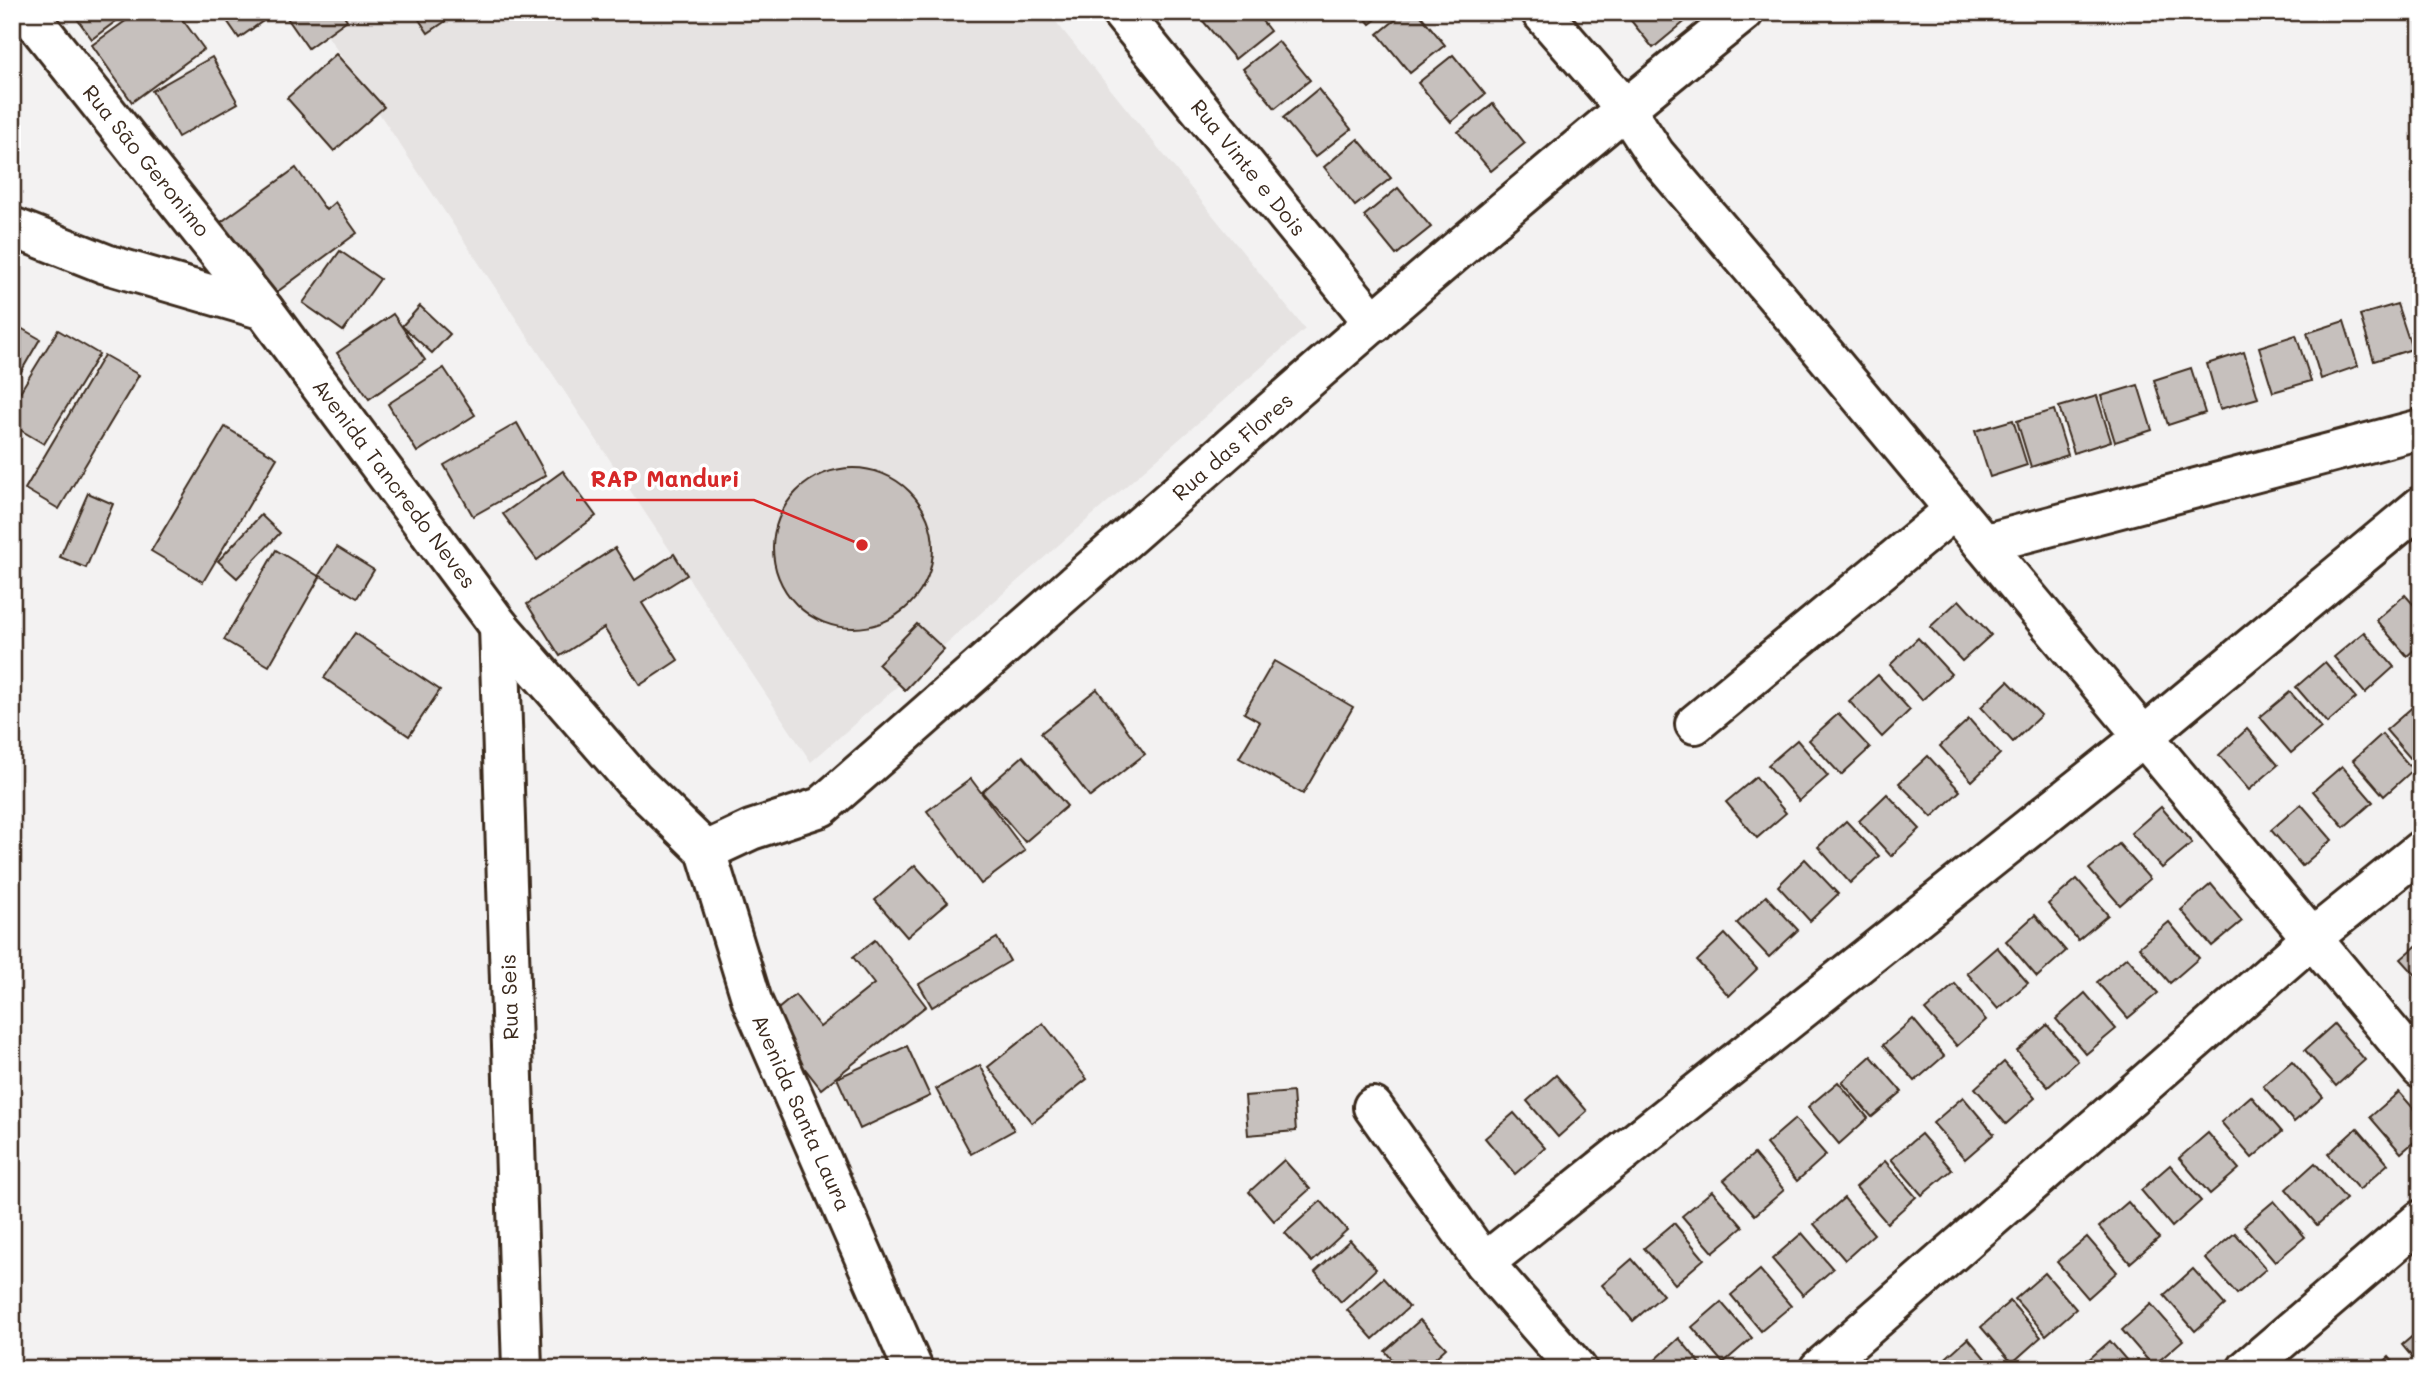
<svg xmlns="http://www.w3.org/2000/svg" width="2433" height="1381" font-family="Mali,sans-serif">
<rect width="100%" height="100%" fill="#f3f2f2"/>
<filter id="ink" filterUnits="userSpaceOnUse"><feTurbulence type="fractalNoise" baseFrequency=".0143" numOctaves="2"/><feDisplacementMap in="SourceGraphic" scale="14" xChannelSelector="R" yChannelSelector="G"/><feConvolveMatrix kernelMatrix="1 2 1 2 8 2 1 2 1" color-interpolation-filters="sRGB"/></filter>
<g filter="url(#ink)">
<polygon fill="#e6e3e2" points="347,12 1048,12 1305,329 811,762 325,32"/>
<g fill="#c6c0bd" stroke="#3b2a1e" stroke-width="2">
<polygon points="72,12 128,12 92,39"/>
<polygon points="138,12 177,12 204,49 132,102 92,45"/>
<polygon points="221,12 276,12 239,38"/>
<polygon points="283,12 342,12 347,20 308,48"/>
<polygon points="414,12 455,12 456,14 428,33"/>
<polygon points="1213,12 1255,12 1270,31 1235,59 1203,21"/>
<polygon points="1360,12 1385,12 1370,24"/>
<polygon points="1405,12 1418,12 1445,45 1410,73 1378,34"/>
<polygon points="1624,12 1682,12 1688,19 1653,48"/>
<polygon points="1278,41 1310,80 1275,108 1243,69"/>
<polygon points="336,54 384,107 334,151 287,98"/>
<polygon points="1453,55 1485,94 1451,122 1418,83"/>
<polygon points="212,57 238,103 178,137 152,91"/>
<polygon points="1318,89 1351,129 1315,157 1283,118"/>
<polygon points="1493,104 1525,143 1491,171 1458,132"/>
<polygon points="1358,139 1391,178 1355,206 1324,167"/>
<polygon points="296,168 326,210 335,202 357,233 270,297 217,225"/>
<polygon points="1398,188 1431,227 1396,255 1364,216"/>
<polygon points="340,251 380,279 343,331 303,303"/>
<polygon points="2421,298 2421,328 2412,300"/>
<polygon points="2397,304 2412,349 2374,361 2360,315"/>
<polygon points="420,306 450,334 432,353 402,326"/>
<polygon points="393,314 425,360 369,399 337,353"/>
<polygon points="2344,321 2358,366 2321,379 2307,333"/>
<polygon points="12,323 40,339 12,387"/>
<polygon points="58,330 99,354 44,444 12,425 12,405"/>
<polygon points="2296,335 2311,381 2273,392 2259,347"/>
<polygon points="2244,352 2258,398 2220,409 2207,364"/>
<polygon points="104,355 139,375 59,509 25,489"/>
<polygon points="444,368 475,415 417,452 388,404"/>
<polygon points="2191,368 2205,413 2168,425 2154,380"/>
<polygon points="2138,385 2152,430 2115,442 2101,396"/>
<polygon points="2097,396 2111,441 2074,453 2059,407"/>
<polygon points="2054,410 2068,455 2031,467 2017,421"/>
<polygon points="2013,420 2027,465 1990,477 1975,431"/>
<polygon points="517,423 546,475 473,516 444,465"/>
<polygon points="225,427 277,458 203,582 151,551"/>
<circle cx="853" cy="548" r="80"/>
<polygon points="563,471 596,516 537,560 503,514"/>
<polygon points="88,493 113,504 86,568 60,557"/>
<polygon points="261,515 280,533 237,578 218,561"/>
<polygon points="337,547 374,570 357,598 319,575"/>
<polygon points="615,548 635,580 674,554 687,575 642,603 678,660 640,685 604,628 560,656 527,604"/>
<polygon points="276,550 320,577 269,666 224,640"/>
<polygon points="2405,595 2421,613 2421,644 2407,656 2376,620"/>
<polygon points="1959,600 1991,635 1962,661 1930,627"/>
<polygon points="917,624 944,649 905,690 878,664"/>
<polygon points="2364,632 2394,667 2365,693 2334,657"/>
<polygon points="355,633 440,690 409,736 324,678"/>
<polygon points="1918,638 1951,674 1922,700 1890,665"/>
<polygon points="1274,661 1353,707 1303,794 1239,758 1260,722 1244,713"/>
<polygon points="2325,662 2356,698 2327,723 2296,687"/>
<polygon points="1878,675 1910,710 1882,737 1849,701"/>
<polygon points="2008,681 2041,715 2013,742 1981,707"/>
<polygon points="1097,689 1145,754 1090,797 1041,733"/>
<polygon points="2290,692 2321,728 2291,753 2260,717"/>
<polygon points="2416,704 2421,710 2421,763 2417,766 2386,730"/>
<polygon points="1838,714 1870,748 1841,775 1809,740"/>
<polygon points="1969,719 2000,754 1972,781 1940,746"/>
<polygon points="2247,729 2278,765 2249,790 2219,755"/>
<polygon points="2382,734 2413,770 2384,796 2353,760"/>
<polygon points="1797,740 1828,776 1799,801 1768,765"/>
<polygon points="1023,756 1067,806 1025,842 982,792"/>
<polygon points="1928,756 1960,791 1932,817 1899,783"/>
<polygon points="2342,766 2373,802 2344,827 2313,791"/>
<polygon points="1756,777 1786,813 1757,838 1726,802"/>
<polygon points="971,779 1025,851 981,884 927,811"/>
<polygon points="1887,794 1920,829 1891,856 1859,821"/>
<polygon points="2301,804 2332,840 2302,866 2271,830"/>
<polygon points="2161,807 2192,843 2162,868 2131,833"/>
<polygon points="1846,821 1879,856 1850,883 1818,847"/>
<polygon points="2119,844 2150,879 2120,905 2089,869"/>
<polygon points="1805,859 1838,894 1810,921 1778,886"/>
<polygon points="915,865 948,902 907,937 875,900"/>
<polygon points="2077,879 2108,915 2078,940 2048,904"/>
<polygon points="2211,884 2242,921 2212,946 2181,910"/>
<polygon points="1766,896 1798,930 1769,957 1737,923"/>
<polygon points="2035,915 2066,951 2037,977 2006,941"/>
<polygon points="2169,922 2199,958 2170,983 2139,947"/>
<polygon points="1725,934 1757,969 1729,996 1697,961"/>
<polygon points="997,938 1010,961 932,1007 919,984"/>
<polygon points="875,940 926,1006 821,1089 766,1019 795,995 820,1027 874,984 853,957"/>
<polygon points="2421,942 2421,981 2401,959"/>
<polygon points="1997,947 2028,983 1998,1009 1967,973"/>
<polygon points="2127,957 2158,993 2128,1018 2097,982"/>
<polygon points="1955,984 1986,1020 1957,1046 1925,1010"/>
<polygon points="2085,993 2116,1029 2086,1054 2056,1019"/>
<polygon points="1913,1019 1944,1056 1915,1081 1883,1045"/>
<polygon points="1043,1023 1087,1079 1032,1123 988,1067"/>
<polygon points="2334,1024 2365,1060 2336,1086 2305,1050"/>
<polygon points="2047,1025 2078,1061 2048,1087 2017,1051"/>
<polygon points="907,1046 930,1096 860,1129 837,1078"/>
<polygon points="1871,1056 1902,1092 1872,1117 1842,1082"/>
<polygon points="2292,1061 2323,1097 2294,1122 2263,1086"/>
<polygon points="2004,1062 2035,1098 2006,1124 1975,1088"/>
<polygon points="980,1065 1014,1130 971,1154 936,1089"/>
<polygon points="1556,1075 1587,1111 1558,1137 1527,1101"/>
<polygon points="1838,1082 1868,1118 1839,1144 1808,1107"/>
<polygon points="1293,1092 1296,1131 1248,1135 1245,1096"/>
<polygon points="2399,1092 2421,1117 2421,1136 2401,1153 2370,1117"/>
<polygon points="2251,1096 2282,1132 2252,1158 2221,1122"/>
<polygon points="1963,1097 1994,1134 1965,1159 1933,1123"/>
<polygon points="1514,1113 1545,1148 1515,1174 1485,1138"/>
<polygon points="1795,1119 1826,1155 1797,1181 1766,1144"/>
<polygon points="2357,1128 2388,1164 2359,1190 2328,1154"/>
<polygon points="2208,1133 2239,1169 2210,1194 2179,1158"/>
<polygon points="1921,1134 1952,1170 1922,1195 1891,1159"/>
<polygon points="1754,1154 1784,1190 1755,1215 1724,1180"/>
<polygon points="1284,1160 1310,1189 1274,1221 1249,1192"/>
<polygon points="1885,1161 1916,1197 1887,1223 1856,1187"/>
<polygon points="2315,1163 2346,1199 2317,1225 2286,1189"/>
<polygon points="2170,1165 2201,1201 2172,1227 2141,1190"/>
<polygon points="1712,1191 1743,1227 1713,1252 1682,1216"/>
<polygon points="1844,1198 1874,1234 1845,1260 1814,1224"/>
<polygon points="1321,1201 1347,1230 1312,1262 1285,1233"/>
<polygon points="2274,1201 2305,1237 2275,1262 2244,1226"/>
<polygon points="2128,1202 2159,1238 2130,1263 2099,1227"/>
<polygon points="1674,1223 1704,1259 1675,1284 1644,1248"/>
<polygon points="1802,1233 1833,1269 1803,1295 1772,1259"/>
<polygon points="2235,1233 2266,1269 2237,1294 2205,1258"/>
<polygon points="2087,1237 2117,1272 2088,1298 2057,1262"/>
<polygon points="1350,1240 1376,1269 1341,1302 1315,1272"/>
<polygon points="1632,1259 1663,1295 1633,1321 1602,1285"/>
<polygon points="2193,1269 2225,1305 2195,1331 2164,1295"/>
<polygon points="1760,1270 1791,1306 1761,1331 1731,1295"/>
<polygon points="2045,1273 2076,1309 2046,1335 2015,1299"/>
<polygon points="1383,1278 1409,1307 1373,1339 1347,1310"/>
<polygon points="2010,1301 2041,1337 2012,1363 1981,1327"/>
<polygon points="1721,1302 1752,1338 1723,1363 1692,1327"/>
<polygon points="2151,1304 2183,1340 2153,1366 2122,1330"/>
<polygon points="1420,1320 1446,1348 1423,1369 1400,1369 1385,1351"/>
<polygon points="2421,1329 2421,1368 2402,1345"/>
<polygon points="1679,1338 1705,1369 1655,1369 1651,1364"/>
<polygon points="1968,1338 1994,1369 1943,1369 1939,1364"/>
<polygon points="2110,1341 2134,1369 2082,1369 2080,1367"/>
<polygon points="2389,1357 2399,1369 2376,1369"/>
</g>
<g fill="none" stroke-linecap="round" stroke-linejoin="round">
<g stroke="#3b2a1e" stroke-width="44">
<g id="minor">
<polyline points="27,12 264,310"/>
<polyline points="1121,12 1374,323"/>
<polyline points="1541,12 1625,108 1655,154 1803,328 2421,1069"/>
<polyline points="12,227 106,264 264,310 499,626 633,780 706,851 752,1001 913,1369"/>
<polyline points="1983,544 2421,429"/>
<polyline points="499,626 522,1369"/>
<polyline points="1695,724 1954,510"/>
<path d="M706,851l45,-21 70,-23c306,-267 607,-541 923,-795"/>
<polyline points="1373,1107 1484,1263 1577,1369"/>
<polyline points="1484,1263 2143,737 2421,506"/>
<polyline points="1819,1369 2312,938 2421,850"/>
<polyline points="2247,1369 2421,1220"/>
</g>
</g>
<use href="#minor" stroke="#fff" stroke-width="38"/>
</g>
</g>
<g text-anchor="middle" stroke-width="7" stroke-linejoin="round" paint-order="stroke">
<g font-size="21" fill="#3b2a1e" stroke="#fff">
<text transform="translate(146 161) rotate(51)" y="7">Rua São Geronimo</text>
<text transform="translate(1248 168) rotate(51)" y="7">Rua Vinte e Dois</text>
<text transform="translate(1233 447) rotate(-41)" y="7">Rua das Flores</text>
<text transform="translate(394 484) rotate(53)" y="7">Avenida Tancredo Neves</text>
<text transform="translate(510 997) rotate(-92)" y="7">Rua Seis</text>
<text transform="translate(801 1113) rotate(66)" y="7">Avenida Santa Laura</text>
</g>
</g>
<path fill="none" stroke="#d62828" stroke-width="2.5" d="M862 545L754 500H576"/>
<circle fill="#d62828" stroke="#fff" stroke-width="2.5" cx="862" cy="545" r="7"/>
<g font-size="23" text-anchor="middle" font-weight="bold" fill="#d62828" stroke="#fff" stroke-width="7" stroke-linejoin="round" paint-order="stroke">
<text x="665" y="487">RAP Manduri</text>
</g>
<rect width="2433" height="1381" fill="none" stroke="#fff" stroke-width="42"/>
<rect x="21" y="21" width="2391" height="1339" fill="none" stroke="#3b2a1e" stroke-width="2.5" filter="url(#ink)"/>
</svg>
